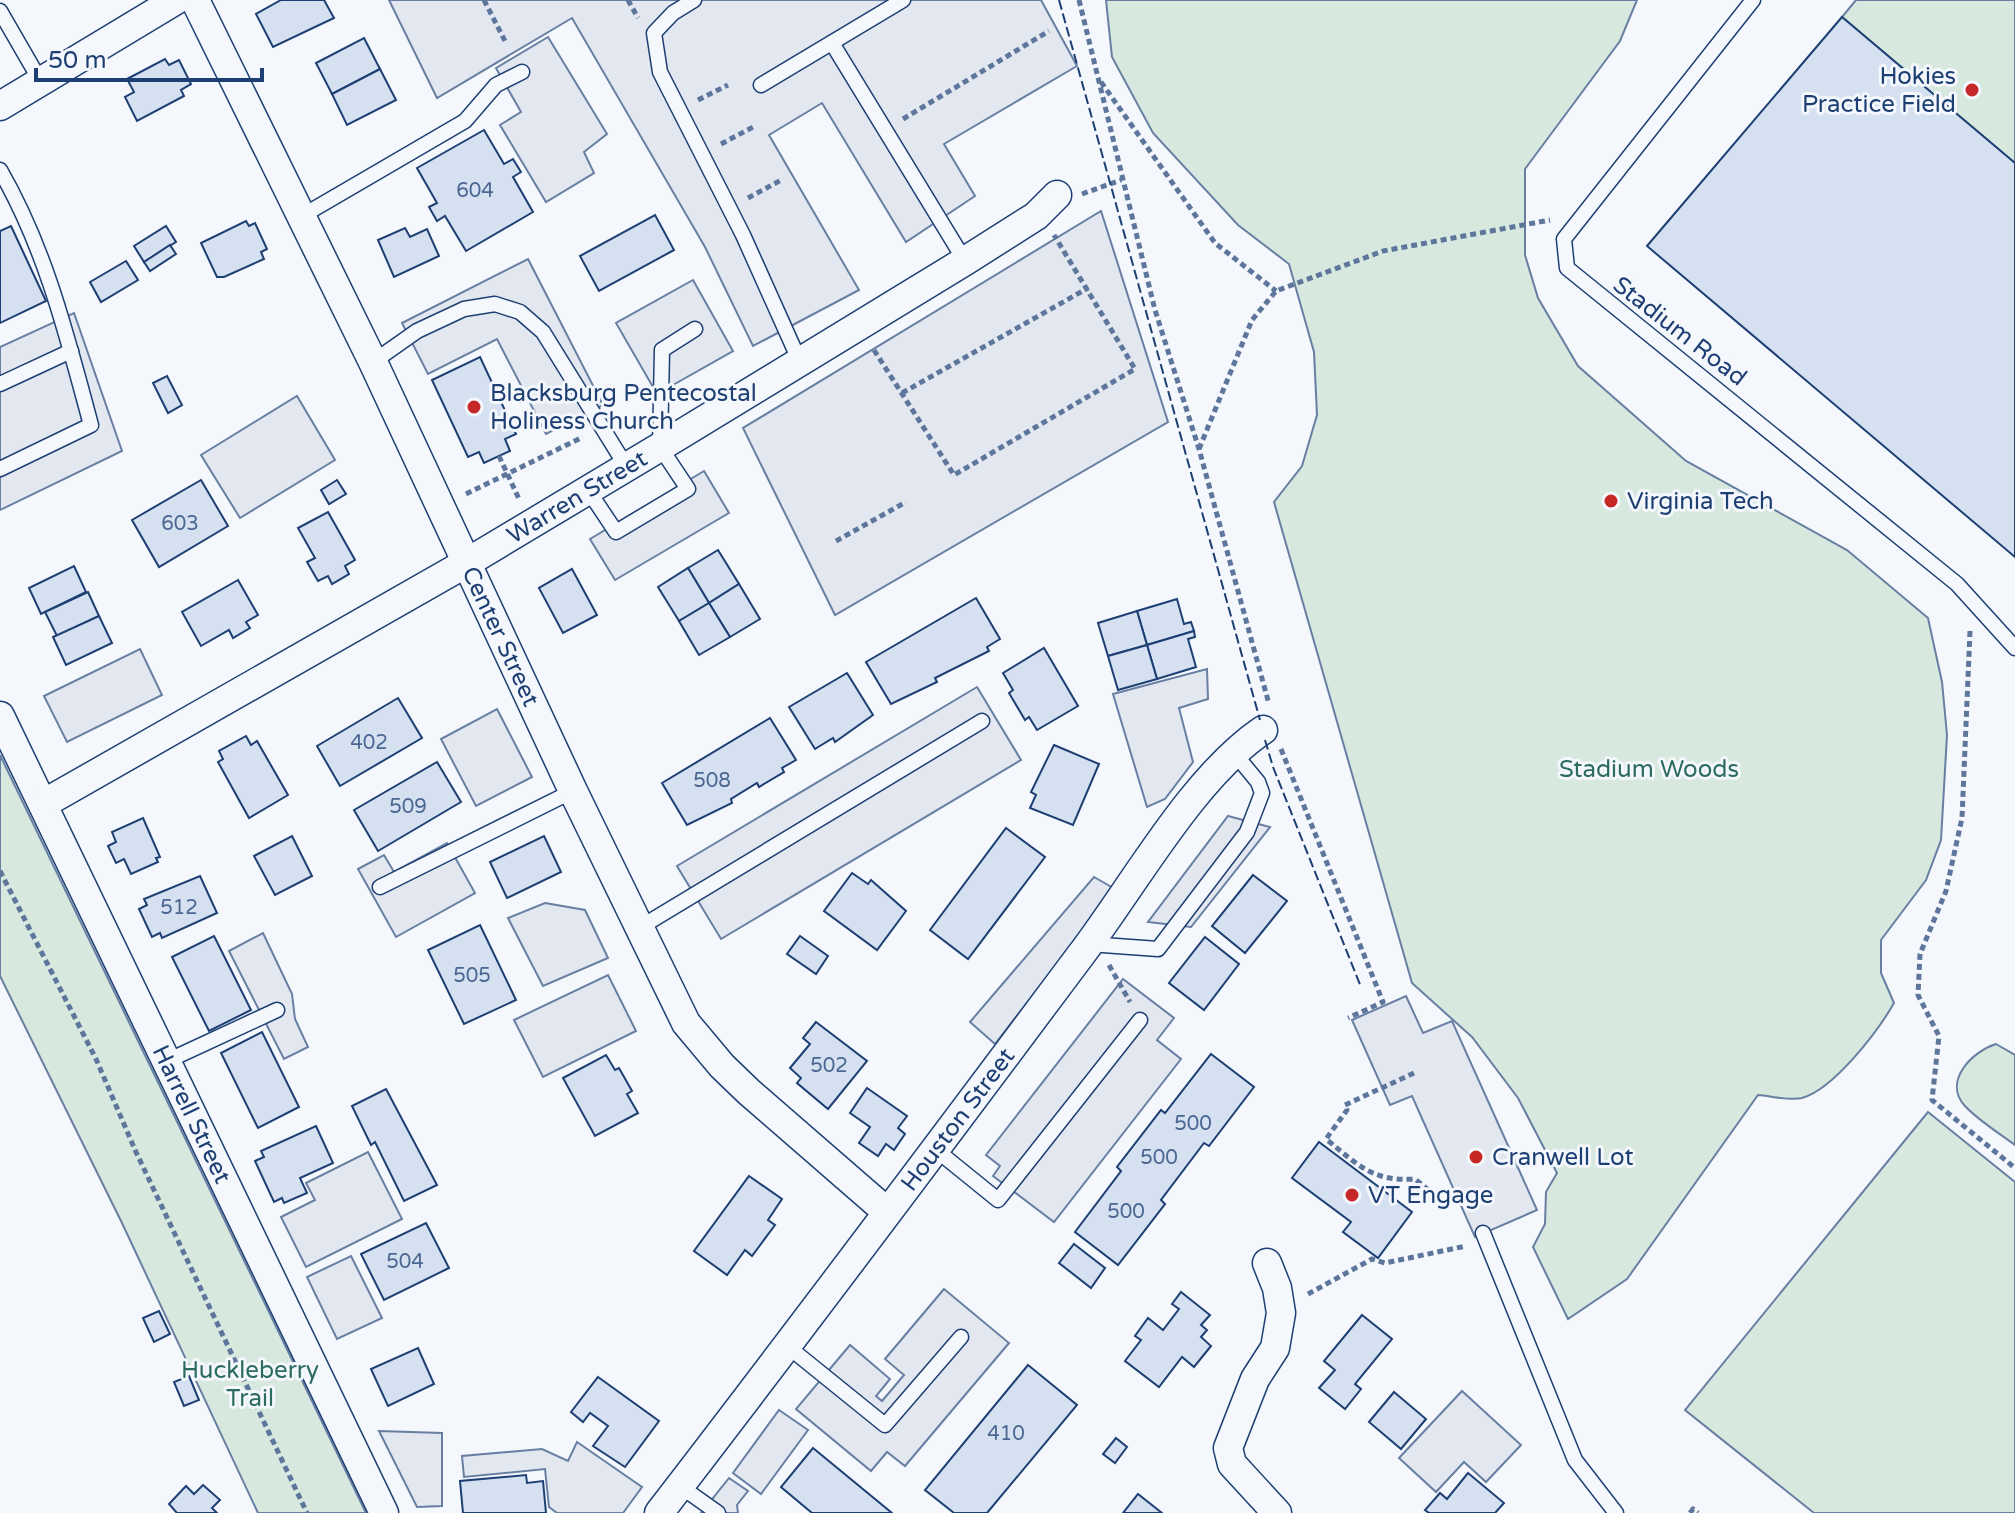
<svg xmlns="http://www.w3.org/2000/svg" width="2015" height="1513" font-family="'Varela Round',sans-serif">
<rect width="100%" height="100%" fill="#f4f7fb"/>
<g fill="#d7e8df" stroke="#687fa3" stroke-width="2">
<path d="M1106,0h531l-17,41 -95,128v86l13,43 40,68 108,95 161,89 81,68 14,64 5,53 -6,105 -15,40 -45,60v33l13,30c-16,28 -60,86 -92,95 -12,3 -31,-2 -44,-3l-131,184 -59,40 -35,-72 12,-23 1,-32 11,-19 -39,-75 -46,-61 -60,-54 -138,-481 28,-36 15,-51 -3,-63 -25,-88 -51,-39 -85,-92 -41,-76z"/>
<polygon points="1856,0 2015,0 2015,163 1842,17"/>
<polygon points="0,755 366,1513 258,1513 122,1223 0,976"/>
<path d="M1996,1044l19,11v90c-16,-12 -36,-24 -50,-39 -23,-25 8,-55 31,-62z"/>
<polygon points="1928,1112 2015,1182 2015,1513 1814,1513 1685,1410"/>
</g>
<g fill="#e3e8f0" stroke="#687fa3" stroke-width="2">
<polygon points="389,0 1041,0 1077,66 944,144 975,196 906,242 822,103 769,135 859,290 753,346 705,247 572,18 437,98"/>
<polygon points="548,37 607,134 584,152 594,173 546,202 500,125 521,112 496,68"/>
<polygon points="1101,211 1168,422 835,615 743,428"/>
<polygon points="528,259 603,405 546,434 497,339 428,374 402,323"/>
<polygon points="693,280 733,351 657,394 616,323"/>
<polygon points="74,313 122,451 0,510 0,347"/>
<polygon points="297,396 335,460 240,518 201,455"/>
<polygon points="704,471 729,513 615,580 590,539"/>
<polygon points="140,649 162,695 67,742 44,696"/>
<polygon points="1207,669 1208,699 1179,708 1193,762 1165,799 1147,807 1113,694"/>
<polygon points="977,687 1021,760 721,939 677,866"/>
<polygon points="497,709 532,777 476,806 441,739"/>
<polygon points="1228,816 1270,827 1191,927 1148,922"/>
<polygon points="447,843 475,893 396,937 358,869 384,855 394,872"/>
<polygon points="1094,877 1115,889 995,1044 970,1022"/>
<polygon points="545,903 585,910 608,958 543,986 508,918"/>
<polygon points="263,933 292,994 295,1019 308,1047 284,1059 229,951"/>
<polygon points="608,975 636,1031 543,1077 514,1020"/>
<polygon points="1123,979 1174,1018 1157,1040 1181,1059 1054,1222 993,1176 1000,1166 986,1155"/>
<polygon points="1406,996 1423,1033 1452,1021 1537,1210 1475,1237 1412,1096 1390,1105 1352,1020"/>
<polygon points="368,1152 402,1219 306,1267 281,1217 315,1200 306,1183"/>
<polygon points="351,1256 382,1318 337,1339 307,1277"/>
<polygon points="944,1289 1009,1343 905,1466 887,1452 871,1471 796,1409 850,1345 890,1379 876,1396 882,1401 904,1375 885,1359"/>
<polygon points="1462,1391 1521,1445 1486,1482 1464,1462 1436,1492 1399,1458"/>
<polygon points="779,1410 808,1430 761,1494 733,1473"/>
<polygon points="379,1431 442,1433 442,1506 417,1507"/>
<polygon points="577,1442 642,1487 623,1513 557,1513 549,1507 545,1469 464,1477 462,1456 542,1449 568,1461"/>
<polygon points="729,1478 748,1491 737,1505 738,1513 701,1513"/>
</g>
<g fill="#d5e0f0" stroke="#1d3f73" stroke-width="2">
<polygon points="281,0 324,0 334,18 273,47 256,14"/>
<polygon points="1842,17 2015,163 2015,557 1647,246"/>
<polygon points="364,38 380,69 332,94 316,63"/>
<polygon points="165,59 169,65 179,60 191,84 181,90 184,96 137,121 125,97 134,92 127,79"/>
<polygon points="380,69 396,100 347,125 332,94"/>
<polygon points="484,130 504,164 513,159 521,172 513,177 533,212 466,251 445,216 437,221 429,207 437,203 417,168"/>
<polygon points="655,215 674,250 599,291 580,256"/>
<polygon points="246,221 249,226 255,223 267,249 261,252 264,259 224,277 217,277 201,243"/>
<polygon points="11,226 46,301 0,323 0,231"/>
<polygon points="166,226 176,242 144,262 134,246"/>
<polygon points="405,228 410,237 427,229 439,256 394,277 378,240"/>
<polygon points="170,245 176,254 150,271 144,262"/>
<polygon points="126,261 138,280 101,302 90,282"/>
<polygon points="480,357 516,434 505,439 510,451 484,463 479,452 468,457 432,380"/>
<polygon points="167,376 182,405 168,413 153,383"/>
<polygon points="201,480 228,526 159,567 132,520"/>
<polygon points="337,480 346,494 329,504 321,490"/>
<polygon points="328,512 355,560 345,566 349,574 332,584 328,576 318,581 307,562 315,558 298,528"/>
<polygon points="718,550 739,584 709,603 688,568"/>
<polygon points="74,566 86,592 41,614 29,588"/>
<polygon points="688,568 709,603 679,621 658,587"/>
<polygon points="572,569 597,615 563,633 539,588"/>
<polygon points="238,580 258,615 246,622 250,628 233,638 229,630 201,646 182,612"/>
<polygon points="739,584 760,619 730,637 709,603"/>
<polygon points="88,592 99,616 57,636 45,612"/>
<polygon points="976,598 1000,639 987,647 989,651 935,678 937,682 891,704 866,662"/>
<polygon points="1177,599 1184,624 1191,622 1194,631 1147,645 1137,611"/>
<polygon points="709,603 730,637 699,655 679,621"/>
<polygon points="1137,611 1147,645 1108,656 1098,623"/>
<polygon points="99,616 112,643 66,665 53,637"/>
<polygon points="1194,631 1195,637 1188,639 1196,667 1157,679 1147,645"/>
<polygon points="1147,645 1157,679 1118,690 1108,656"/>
<polygon points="1044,648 1078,706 1037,730 1029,717 1025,720 1009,693 1013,690 1003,673"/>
<polygon points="847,673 873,715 835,742 833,738 815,749 789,707"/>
<polygon points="398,698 422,738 340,786 317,746"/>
<polygon points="770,718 796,760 782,768 784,772 759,787 757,783 731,799 732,803 687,825 662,783"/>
<polygon points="246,736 251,745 257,741 288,795 249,818 218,762 223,759 219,751"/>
<polygon points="1054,745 1099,764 1073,825 1030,808 1036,795 1031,792"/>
<polygon points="437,762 461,802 378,851 354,810"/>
<polygon points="143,818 160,857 156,858 158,862 131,874 124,859 116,863 108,846 116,842 112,832"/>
<polygon points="1006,828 1045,857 968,959 930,930"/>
<polygon points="292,836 312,876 275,895 254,856"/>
<polygon points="544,836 561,872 507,898 490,862"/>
<polygon points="852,873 868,884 871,880 906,911 877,950 824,911"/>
<polygon points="1253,875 1287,901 1245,953 1212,926"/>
<polygon points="200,876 217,913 162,938 160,933 152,937 139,909 147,905 144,899"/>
<polygon points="480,925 516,1000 464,1024 428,950"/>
<polygon points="214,936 251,1010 209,1031 172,957"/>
<polygon points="800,936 828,956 816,974 787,954"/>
<polygon points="1205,937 1239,964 1204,1010 1169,983"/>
<polygon points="816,1022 867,1061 828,1109 797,1083 801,1078 790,1068 810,1044 803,1038"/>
<polygon points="262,1032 299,1107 258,1128 221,1053"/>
<polygon points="1211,1054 1254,1087 1209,1146 1204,1143 1161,1200 1165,1204 1118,1265 1075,1232 1121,1171 1117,1167 1161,1110 1165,1113"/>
<polygon points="606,1055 615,1070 619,1068 632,1091 627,1094 638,1113 595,1136 563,1078"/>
<polygon points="867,1088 907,1116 898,1128 905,1134 894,1150 886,1144 878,1156 859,1143 870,1127 850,1113"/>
<polygon points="386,1089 437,1185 404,1201 375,1142 371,1145 352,1106"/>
<polygon points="316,1126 333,1163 300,1178 307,1193 284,1203 282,1198 274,1202 255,1161 264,1157 261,1151"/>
<polygon points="1319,1142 1412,1212 1378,1258 1343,1232 1351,1222 1292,1178"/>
<polygon points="749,1176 782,1199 768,1220 775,1225 752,1256 745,1250 727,1275 694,1251"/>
<polygon points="426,1223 449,1268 384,1300 361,1254"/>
<polygon points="1074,1244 1105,1268 1091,1288 1059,1263"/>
<polygon points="1181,1292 1210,1315 1201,1325 1207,1330 1201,1337 1211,1346 1194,1367 1182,1357 1159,1387 1125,1361 1141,1340 1135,1336 1148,1318 1163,1330 1179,1309 1172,1304"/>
<polygon points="159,1311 170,1334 154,1342 143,1318"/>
<polygon points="1362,1315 1392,1339 1355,1384 1361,1389 1345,1409 1319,1388 1335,1370 1324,1361"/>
<polygon points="418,1348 434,1384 388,1406 371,1369"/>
<polygon points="1028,1365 1077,1405 987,1513 954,1513 925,1490"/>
<polygon points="189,1376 199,1400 184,1406 174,1382"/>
<polygon points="598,1377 659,1421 625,1467 593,1446 608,1426 590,1413 583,1422 571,1412"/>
<polygon points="1394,1392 1426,1419 1401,1449 1369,1422"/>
<polygon points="1116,1438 1127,1447 1115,1463 1103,1454"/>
<polygon points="813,1448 892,1513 812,1513 781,1487"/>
<polygon points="1468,1473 1504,1503 1495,1513 1429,1513 1425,1510 1440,1493 1447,1499"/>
<polygon points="526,1475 527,1483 543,1481 546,1513 463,1513 460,1481"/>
<polygon points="203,1485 220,1500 212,1508 217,1513 177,1513 169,1504 186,1486 194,1494"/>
<polygon points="1138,1494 1162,1513 1123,1513"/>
</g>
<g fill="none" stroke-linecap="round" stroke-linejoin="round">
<g stroke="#1d3f73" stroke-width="17">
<g id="service">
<polyline points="694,0 673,13 654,33 660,72 743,235 800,362"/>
<polyline points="1753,0 1564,239 1567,268 1957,584 2015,648"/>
<polyline points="0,11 41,82"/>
<polyline points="832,43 965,261"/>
<polyline points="761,85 903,0"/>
<path d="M0,170c46,80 67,166 91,255l-91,44"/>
<polyline points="302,216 465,121 496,85 522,72"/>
<polyline points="373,362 417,331 464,309 495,304 520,312 543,332 626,466"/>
<polyline points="0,384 71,351"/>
<polyline points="588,490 616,532 688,489 660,447 662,350 695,329"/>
<polyline points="380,887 573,791"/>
<polyline points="639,928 982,721"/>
<polyline points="1089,944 1158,949 1247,832 1262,793 1258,782 1235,754"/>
<polyline points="167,1061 277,1010"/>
<polyline points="935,1149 998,1200 1140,1020"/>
<polyline points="1483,1233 1575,1460 1616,1513"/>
<polyline points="786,1345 885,1425 961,1337"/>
<polyline points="680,1486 718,1513"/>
</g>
</g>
<g stroke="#1d3f73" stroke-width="31">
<g id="minor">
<path id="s1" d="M195,0l178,362 200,429 113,232 36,43 27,26 137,119"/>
<polyline points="0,106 176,0"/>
<path id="s2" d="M0,716l384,797"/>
<path id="s3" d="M43,804l425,-242 192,-115 305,-186 71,-45 21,-21"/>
<polyline points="1267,1263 1277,1288 1281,1313 1275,1348 1255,1379 1228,1448 1232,1464 1277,1513"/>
<path id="s4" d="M659,1513c142,-184 282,-371 421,-557 53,-69 112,-178 183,-226"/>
</g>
</g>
<g stroke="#5e769c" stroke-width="5" stroke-dasharray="6 4" stroke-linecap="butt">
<polyline points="484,0 506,43"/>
<polyline points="628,0 638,18"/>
<polyline points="1079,0 1155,310 1199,449 1269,704"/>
<polyline points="1101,82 1215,243 1276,291"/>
<polyline points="698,100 728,85"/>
<polyline points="903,119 1049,31"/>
<polyline points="721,144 755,126"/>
<polyline points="1082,194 1121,180"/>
<polyline points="748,198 783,179"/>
<polyline points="874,350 954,475 1135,369 1054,235"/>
<polyline points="902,393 1088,288"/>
<polyline points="1199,449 1252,320 1276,291 1383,251 1550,220"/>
<polyline points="499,456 520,501"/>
<polyline points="466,494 583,437"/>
<polyline points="836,541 906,502"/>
<polyline points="1970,631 1962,818 1946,891 1920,954 1918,995 1939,1036 1932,1100 2015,1168"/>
<polyline points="1281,749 1383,1002 1348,1018"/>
<polyline points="0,871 96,1059 136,1152 307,1513"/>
<polyline points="1109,965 1130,1002"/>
<path d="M1414,1073l-69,32 2,5 -21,29c31,25 46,43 89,40l25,20"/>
<polyline points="1308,1294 1372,1259 1385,1263 1466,1246"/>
<polyline points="1690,1513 1693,1509 1698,1513"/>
</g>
<use href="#service" stroke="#f4f7fb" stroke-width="14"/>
<use href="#minor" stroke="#f4f7fb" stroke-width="28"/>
<g stroke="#1d3f73" stroke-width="2" stroke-dasharray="10 4" stroke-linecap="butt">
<polyline points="1059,0 1260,720"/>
<polyline points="1265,740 1273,767 1361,987"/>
</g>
</g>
<g fill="#c62828" stroke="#f4f7fb" stroke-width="3">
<circle cx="1972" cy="90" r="8"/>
<circle cx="474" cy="407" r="8"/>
<circle cx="1611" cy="501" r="8"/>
<circle cx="1476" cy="1157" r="8"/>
<circle cx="1352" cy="1195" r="8"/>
</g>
<g text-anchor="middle" stroke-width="6" stroke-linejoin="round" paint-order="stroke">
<g font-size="20" fill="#4b6792">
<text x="475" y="197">604</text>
<text x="180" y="530">603</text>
<text x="369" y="749">402</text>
<text x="712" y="787">508</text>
<text x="408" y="813">509</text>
<text x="179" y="914">512</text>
<text x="472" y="982">505</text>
<text x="829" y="1072">502</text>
<text x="1193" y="1130">500</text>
<text x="1159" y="1164">500</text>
<text x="1126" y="1218">500</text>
<text x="405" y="1268">504</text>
<text x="1006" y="1440">410</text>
</g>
<g font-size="24" fill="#1d3f73" stroke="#f4f7fb" text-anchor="start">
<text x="1956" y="84" text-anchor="end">Hokies<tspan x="1956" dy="28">Practice Field</tspan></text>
<text x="490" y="401">Blacksburg Pentecostal<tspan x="490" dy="28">Holiness Church</tspan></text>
<text x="1627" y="509">Virginia Tech</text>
<text x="1492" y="1165">Cranwell Lot</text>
<text x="1368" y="1203">VT Engage</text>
</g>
<g font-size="24" fill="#1d3f73" stroke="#f4f7fb">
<text transform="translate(1680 331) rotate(38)" y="8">Stadium Road</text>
<text dy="8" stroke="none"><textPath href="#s3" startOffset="616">Warren Street</textPath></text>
<text dy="8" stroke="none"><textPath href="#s1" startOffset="706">Center Street</textPath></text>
<text dy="8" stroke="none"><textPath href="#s2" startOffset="442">Harrell Street</textPath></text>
<text dy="8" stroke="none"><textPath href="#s4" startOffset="494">Houston Street</textPath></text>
</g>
<g font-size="24" fill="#2c6c60" stroke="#f4f7fb">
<text x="1649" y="777">Stadium Woods</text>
<text x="250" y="1378">Huckleberry<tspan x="250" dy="28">Trail</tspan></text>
</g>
</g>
<path d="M36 68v12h226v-12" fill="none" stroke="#1d3f73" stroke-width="4"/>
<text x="48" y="68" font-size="24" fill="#1d3f73" stroke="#f4f7fb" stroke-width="6" paint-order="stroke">50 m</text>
</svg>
